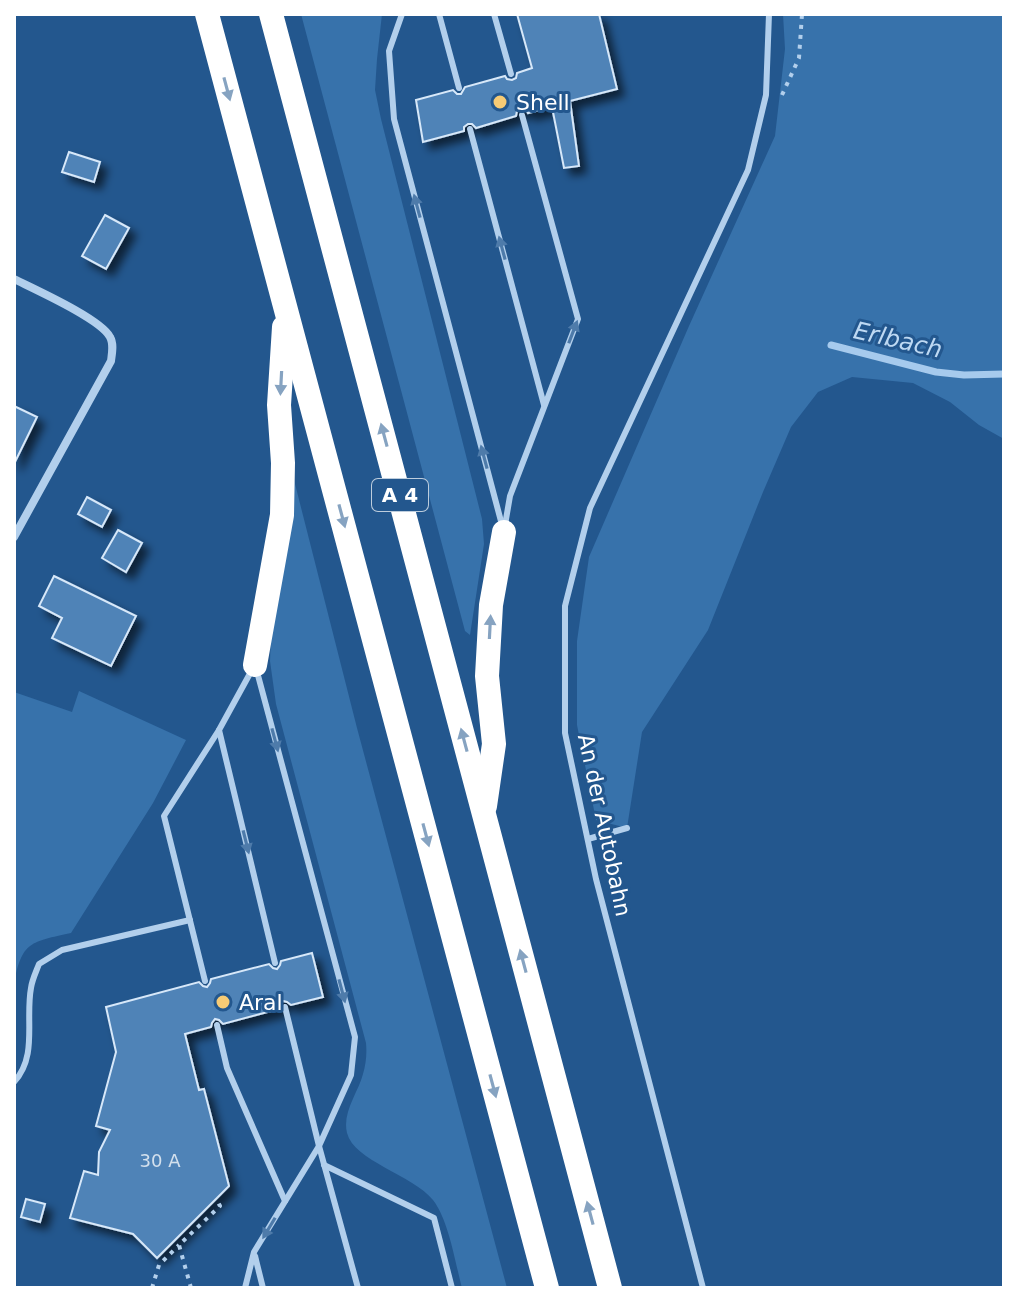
<svg xmlns="http://www.w3.org/2000/svg" width="1018" height="1302" font-family="'DejaVu Sans',sans-serif">
<defs>
<filter id="shadow"><feDropShadow dx="7" dy="7" stdDeviation="4" flood-color="#0009"/></filter>
</defs>
<rect width="100%" height="100%" fill="#23578e"/>
<g fill="#3772ab">
<polygon points="301,14 382,14 377,59 375,90 381,119 482,519 484,544 470,635 465,631"/>
<polygon points="783,14 1004,14 1004,439 979,425 950,402 913,383 852,377 818,392 791,427 763,492 708,630 642,732 627,828 596,820 577,725 577,641 589,557 689,326 775,136 785,49"/>
<path d="M293,476l64,252 150,560h-45c-7,-26 -13,-67 -29,-88 -20,-25 -79,-39 -86,-67 -5,-21 11,-40 16,-59 3,-10 4,-20 3,-31l-90,-339 -6,-43 1,-25z"/>
<path d="M79,691l107,49 -33,63 -82,130c-40,9 -49,8 -57,51v-292l58,20z"/>
</g>
<g fill="none" stroke-linecap="round" stroke-linejoin="round">
<polyline stroke="#a6caed" stroke-width="7" points="831,345 936,372 964,375 1004,374"/>
</g>
<g fill="#5083b7" stroke="#d7e8f9" stroke-width="2" filter="url(#shadow)">
<polygon points="517,14 599,14 617,89 570,101 579,166 564,168 552,107 528,113 526,110 521,109 517,111 516,116 476,128 472,124 468,124 464,127 464,131 423,142 416,100 453,90 457,94 461,94 465,87 505,76 507,79 512,80 516,78 517,73 532,68"/>
<polygon points="69,152 100,162 94,182 62,172"/>
<polygon points="105,215 129,228 106,269 82,256"/>
<polygon points="14,406 37,417 14,464"/>
<polygon points="87,497 111,510 102,527 78,514"/>
<polygon points="118,530 142,543 126,572 102,558"/>
<polygon points="54,576 136,616 111,666 52,638 62,618 39,606"/>
<polygon points="312,953 323,997 291,1005 287,1002 283,1001 280,1005 279,1009 223,1024 219,1020 215,1019 212,1023 211,1027 185,1034 199,1090 204,1089 229,1186 157,1258 133,1234 70,1218 84,1171 98,1175 99,1152 110,1130 96,1126 116,1052 106,1007 199,982 203,986 207,987 210,983 211,979 269,964 273,968 277,969 280,965 281,961"/>
<polygon points="26,1199 45,1204 40,1222 21,1217"/>
</g>
<g fill="none" stroke-linecap="round" stroke-linejoin="round">
<g stroke="#b2cfec" stroke-width="4" stroke-dasharray="4 6" stroke-linecap="butt">
<polyline points="782,95 799,58 802,14"/>
<polyline points="152,1288 159,1265 179,1245"/>
<polyline points="191,1288 179,1245 220,1206 216,1198"/>
</g>
<g stroke="#b2cfec" stroke-width="6">
<polyline points="402,14 389,51 394,119 502,525"/>
<polyline points="439,14 459,88"/>
<polyline points="494,14 511,74"/>
<polyline points="470,129 544,405"/>
<polyline points="505,525 510,496 578,319 522,115"/>
<polyline points="253,668 219,730 275,963"/>
<polyline points="588,839 627,828"/>
<polyline points="205,981 164,816 219,730"/>
<polyline points="285,1007 319,1146 358,1288"/>
<polyline points="217,1025 227,1068 285,1201"/>
<path d="M14,1082c24,-26 11,-62 17,-94 1,-8 5,-16 8,-24l23,-14 128,-30"/>
<polyline points="324,1165 434,1218 452,1288"/>
<polyline points="255,1256 263,1288"/>
<polyline points="245,1288 254,1252 319,1146 351,1075 355,1037 256,668"/>
<polyline points="703,1288 596,879 565,733 565,606 590,508 748,170 766,95 769,14"/>
</g>
<path stroke="#b2cfec" stroke-width="8" d="M14,279c20,10 87,40 96,58 4,7 2,16 1,24l-97,176"/>
<g stroke="#fff" stroke-width="24">
<polyline points="207,14 547,1288"/>
<polyline points="271,14 610,1288"/>
<polyline points="255,665 282,515 283,463 279,405 284,327"/>
<polyline points="485,806 494,744 487,676 491,605 504,532"/>
</g>
</g>
<defs><path id="oneway-solid" d="M-6-.8H1V-3.2L6.5 0L1 3.2V.8H-6Z" transform="scale(2)"/></defs>
<g fill="#86a3c1">
<use href="#oneway-solid" transform="translate(227 89) rotate(75)"/>
<use href="#oneway-solid" transform="translate(281 383) rotate(93)"/>
<use href="#oneway-solid" transform="translate(384 435) rotate(-105)"/>
<use href="#oneway-solid" transform="translate(342 516) rotate(75)"/>
<use href="#oneway-solid" transform="translate(490 627) rotate(-87)"/>
<use href="#oneway-solid" transform="translate(464 740) rotate(-105)"/>
<use href="#oneway-solid" transform="translate(426 835) rotate(75)"/>
<use href="#oneway-solid" transform="translate(523 961) rotate(-105)"/>
<use href="#oneway-solid" transform="translate(493 1086) rotate(75)"/>
<use href="#oneway-solid" transform="translate(590 1213) rotate(-105)"/>
</g>
<g fill="#4e7baa">
<use href="#oneway-solid" transform="translate(417 206) rotate(-105)"/>
<use href="#oneway-solid" transform="translate(502 248) rotate(-105)"/>
<use href="#oneway-solid" transform="translate(573 332) rotate(-69)"/>
<use href="#oneway-solid" transform="translate(484 457) rotate(-105)"/>
<use href="#oneway-solid" transform="translate(275 740) rotate(75)"/>
<use href="#oneway-solid" transform="translate(246 842) rotate(76)"/>
<use href="#oneway-solid" transform="translate(342 991) rotate(75)"/>
<use href="#oneway-solid" transform="translate(269 1228) rotate(121)"/>
</g>
<g fill="#f7cb75" stroke="#23578e" stroke-width="3">
<circle cx="500" cy="102" r="8"/>
<circle cx="223" cy="1002" r="8"/>
</g>
<g text-anchor="middle" stroke-width="6" stroke-linejoin="round" paint-order="stroke">
<g font-size="18" fill="#d3e0ed">
<text x="160" y="1167">30 A</text>
</g>
<rect fill="#23578e" stroke="#bdcddd" stroke-width="2" x="372" y="479" width="56" height="32" rx="6"/>
<g font-size="20" font-weight="bold" fill="#fff">
<text x="400" y="502">A 4</text>
</g>
<g font-size="22" fill="#fff" stroke="#23578e" text-anchor="start">
<text x="516" y="110">Shell</text>
<text x="239" y="1010">Aral</text>
</g>
<g font-size="22" fill="#fff" stroke="#23578e">
<text transform="translate(605 825) rotate(78)" y="8">An der Autobahn</text>
</g>
<g font-size="24" font-style="italic" fill="#bed9f3" stroke="#23578e">
<text transform="translate(898 340) rotate(13)" y="8">Erlbach</text>
</g>
</g>
<rect width="1018" height="1302" fill="none" stroke="#ffffff" stroke-width="32"/>
</svg>
